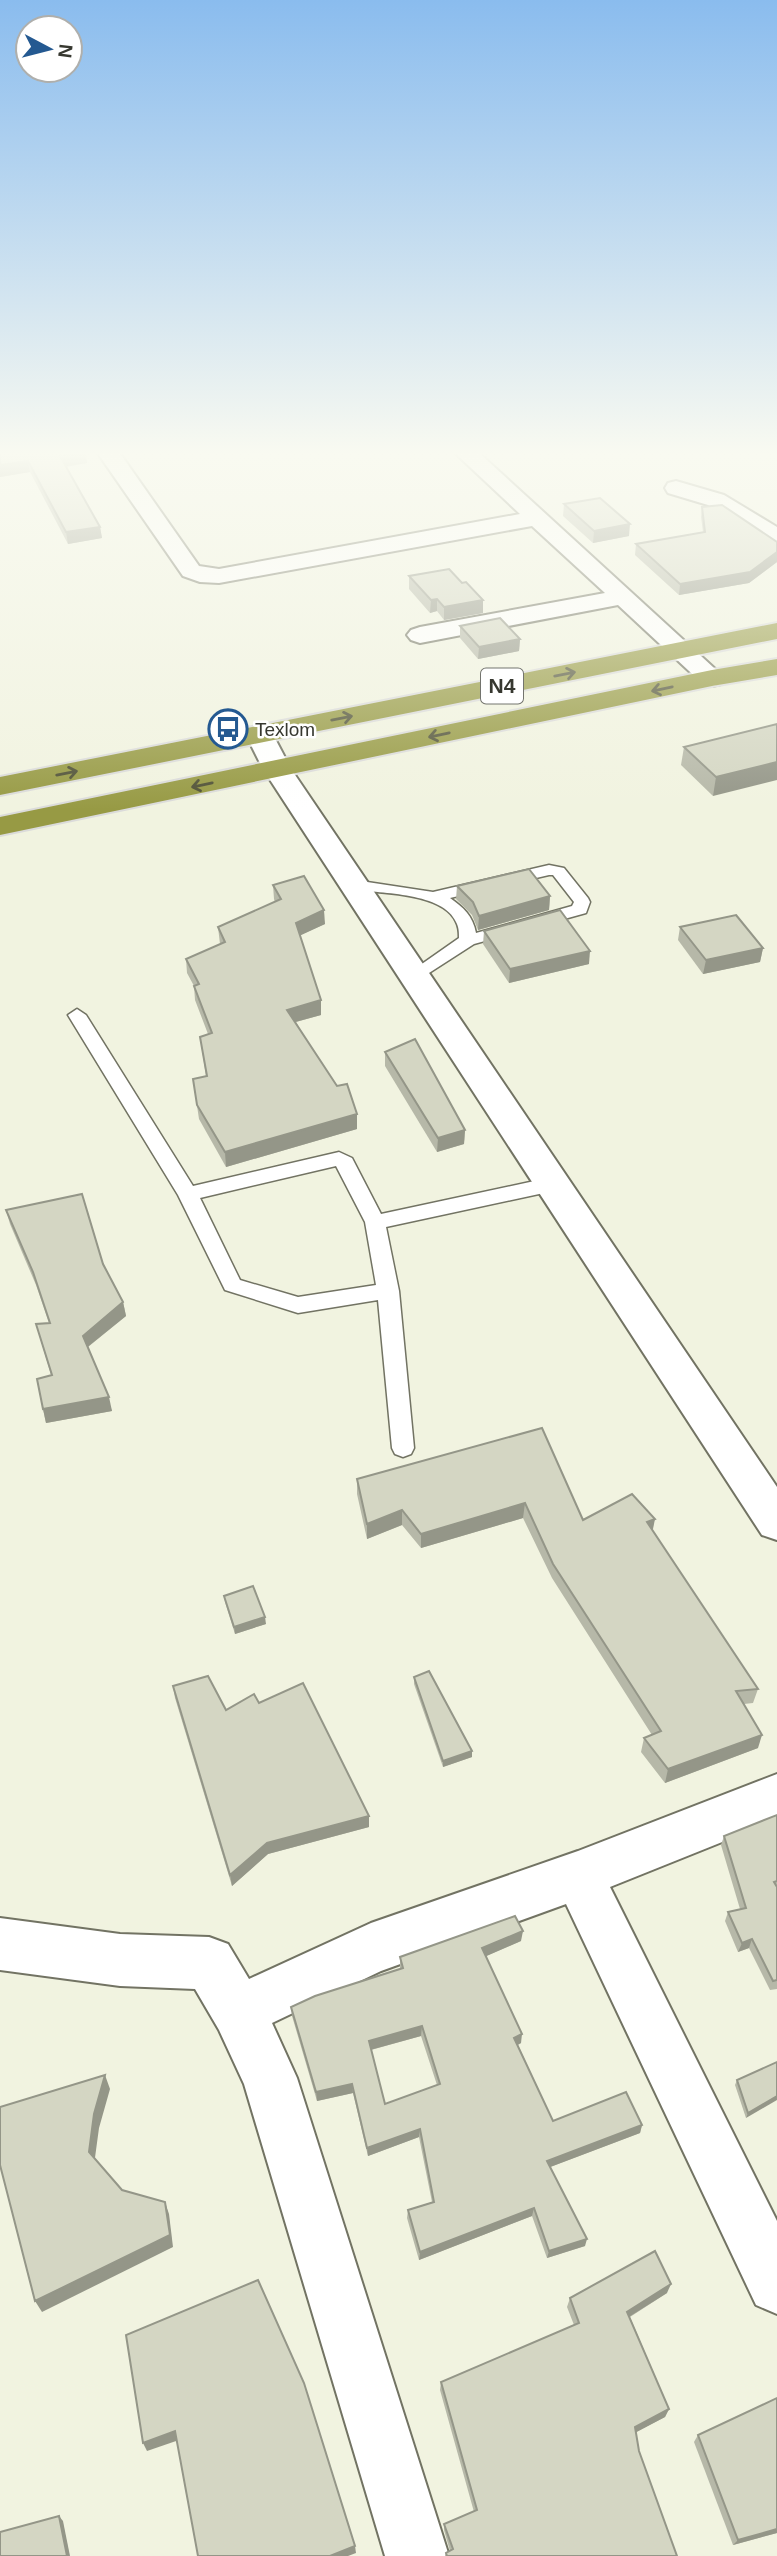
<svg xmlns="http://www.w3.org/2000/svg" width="777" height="2556" font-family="Arial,sans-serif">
<rect width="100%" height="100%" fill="#f1f3e0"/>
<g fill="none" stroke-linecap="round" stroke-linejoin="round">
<g stroke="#727363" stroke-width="3">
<g id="lane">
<path d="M549,865l15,3 24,30 2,4 -4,11 -112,31 -59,38 -9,-5 3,-4 50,-35c0,-5 0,-11 -3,-16 -12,-29 -75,-29 -102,-32l-8,-5 8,-5 79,12zM549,875h4l21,27 -2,4 -96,27c-3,-17 -13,-26 -26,-35z"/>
<path d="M77,1009l9,6 107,171 146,-34 13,6 29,56 172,-37 7,2 3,5 -3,5 -7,2 -167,36 13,64 15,157 -3,6 -8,3 -8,-3 -3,-6 -14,-148 -80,13 -73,-23 -47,-95 -110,-180zM336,1166l29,56 11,63 -78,12 -58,-17 -40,-82z"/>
</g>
</g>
<g stroke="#727363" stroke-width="4">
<g id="street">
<polygon points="97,452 119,452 199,566 219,569 520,514 454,452 478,452 725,678 721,684 712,686 703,684 618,605 420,643 411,640 407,635 411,630 420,627 605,593 532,526 219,583 200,582 183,576"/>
<polygon points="676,481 724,495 777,527 777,544 769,542 708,505 668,493 665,488 668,483"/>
<polygon points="777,1774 777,1820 610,1887 777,2221 777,2314 756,2305 566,1904 381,1971 272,2023 297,2078 449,2556 385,2556 244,2084 219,2030 195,1989 120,1986 0,1970 0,1918 120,1934 209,1937 228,1944 249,1979 371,1923 578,1851"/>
</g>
</g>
<g stroke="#727363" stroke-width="4">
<polygon id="secondary" points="260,727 270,729 291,769 777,1487 777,1540 762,1535 263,769 246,735 250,729"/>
</g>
<g stroke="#dbdbda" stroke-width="4">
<g id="highway">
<polygon points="777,623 777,639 0,795 0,777"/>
<polygon points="777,659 777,675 712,686 0,835 0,817 712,670"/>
</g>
</g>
<use href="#lane" fill="#fff" fill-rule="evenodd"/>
<use href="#street" fill="#fff" fill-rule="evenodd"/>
<use href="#secondary" fill="#fff" fill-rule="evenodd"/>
<use href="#highway" fill="#979a44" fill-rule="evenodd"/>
</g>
<g fill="#b6b8a8" fill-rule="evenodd">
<polygon points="0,452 87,463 66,467 100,527 102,538 68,544 30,472 0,477"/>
<polygon points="564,504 629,536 593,543 563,516"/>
<polygon points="702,507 777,542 777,562 749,583 679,595 635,555 636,544 703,532 701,517"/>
<polygon points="409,576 483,613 444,620 437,611 430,613 409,589"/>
<polygon points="460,626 520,639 519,651 478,659 460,638"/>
<polygon points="777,724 713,796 681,765 684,747"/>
<polygon points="273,885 325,924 300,935 321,1000 321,1015 296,1022 357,1129 226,1167 199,1119 193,1079 206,1076 200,1037 208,1034 195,1000 194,986 187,973 186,959 220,944 218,927 275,902 274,899"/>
<polygon points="457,886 550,896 549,910 478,930 472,915 456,899"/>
<polygon points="680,927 763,948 760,962 703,974 678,940"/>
<polygon points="484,931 589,964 509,983 483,944"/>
<polygon points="385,1052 465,1130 464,1144 437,1152 385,1066"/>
<polygon points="6,1210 103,1264 123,1302 126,1316 88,1347 112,1411 46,1423 43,1409 51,1375 36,1324 49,1323 36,1285 10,1224"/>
<polygon points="542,1428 583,1520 653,1531 758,1689 753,1703 744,1704 758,1748 665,1783 641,1752 644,1738 652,1735 552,1578 523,1518 421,1548 402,1525 367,1539 357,1494 357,1479"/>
<polygon points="224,1596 266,1624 235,1634 225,1602"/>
<polygon points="414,1677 472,1757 443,1767 414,1684"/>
<polygon points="173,1686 226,1710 259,1703 369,1816 369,1827 268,1854 232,1886 175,1698"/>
<polygon points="777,1815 777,1989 770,1990 749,1948 738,1952 725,1921 728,1912 740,1909 721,1845 724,1836"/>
<path d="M521,1941l-35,15 35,87 -3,2 35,76 89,4 -2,8 -90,34 35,79 -38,12 -15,-42 -113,44 -12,-42 1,-8 24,-8 -13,-65 -51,19 -15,-63 -36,8 -25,-85 -1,-9 109,-38v-12zM421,2036l16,49 -52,19 -14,-54z"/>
<polygon points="777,2062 746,2118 735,2085 737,2080"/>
<polygon points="667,2293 630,2317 669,2409 665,2417 636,2432 639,2451 677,2556 445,2556 446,2553 450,2551 444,2530 444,2524 474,2512 440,2390 441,2382 574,2325 567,2307 570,2298"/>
<polygon points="698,2435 777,2533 733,2545 694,2442"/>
</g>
<g fill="#949688">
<polygon points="86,452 87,463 62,467 60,456"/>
<polygon points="28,461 30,472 0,477 0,465"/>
<polygon points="630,524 629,536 593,543 594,531"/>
<polygon points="100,527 102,538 68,544 66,532"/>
<polygon points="777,552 777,562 749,583 679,595 680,584"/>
<polygon points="437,599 437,611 430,613 431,600"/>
<polygon points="483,600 483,613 444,620 444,607"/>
<polygon points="520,639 519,651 478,659 479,647"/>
<polygon points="777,762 777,780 713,796 716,777"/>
<polygon points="550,896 549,910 478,930 479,916"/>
<polygon points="324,910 325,924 297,937 296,923"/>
<polygon points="763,948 760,962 703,974 706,960"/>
<polygon points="590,951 589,964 509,983 510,969"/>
<polygon points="321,1000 321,1015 288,1024 287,1010"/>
<polygon points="357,1114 357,1129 226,1167 225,1152"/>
<polygon points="465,1130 464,1144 437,1152 438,1138"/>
<polygon points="123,1302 126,1316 85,1349 83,1336"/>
<polygon points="109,1397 112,1411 46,1423 43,1409"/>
<polygon points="525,1503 523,1518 421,1548 421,1534"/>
<polygon points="402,1510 402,1525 367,1539 367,1524"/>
<polygon points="655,1519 652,1534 647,1522"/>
<polygon points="265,1617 266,1624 235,1634 234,1627"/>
<polygon points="762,1735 758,1748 665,1783 668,1769"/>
<polygon points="472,1751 472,1757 443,1767 443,1761"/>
<polygon points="369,1816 369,1827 268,1854 232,1886 230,1875 267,1843"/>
<polygon points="523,1931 521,1941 482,1958 482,1948"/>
<polygon points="752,1939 749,1948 738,1952 742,1943"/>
<polygon points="422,2026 421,2036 370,2050 369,2041"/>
<polygon points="522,2034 521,2043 513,2047 514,2038"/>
<polygon points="105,2075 110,2089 99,2128 94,2165 89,2152 94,2114"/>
<polygon points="352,2084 353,2093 317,2101 316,2092"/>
<polygon points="777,2096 777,2100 746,2118 748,2113"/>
<polygon points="642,2125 640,2133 545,2169 547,2161"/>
<polygon points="420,2129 419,2137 368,2156 367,2148"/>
<polygon points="165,2202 169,2214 173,2247 42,2312 35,2301"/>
<polygon points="534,2208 532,2216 419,2260 420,2252"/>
<polygon points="587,2239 585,2246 547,2258 549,2251"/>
<polygon points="671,2284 667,2293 624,2320 627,2312"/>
<polygon points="669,2409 665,2417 631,2435 635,2427"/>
<polygon points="175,2431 179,2440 147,2451 143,2443"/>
<polygon points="59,2516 63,2521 70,2556 67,2556"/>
<polygon points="777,2529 777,2533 733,2545 738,2540"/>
<polygon points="355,2546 356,2553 348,2556 330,2556"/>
</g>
<g fill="#d4d6c3" stroke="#949688" stroke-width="2" fill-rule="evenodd">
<polygon points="0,452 83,452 60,456 100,527 66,532 28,461 0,465"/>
<polygon points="600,498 630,524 594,531 564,504"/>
<polygon points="722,505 777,542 777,552 750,572 680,584 636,544 705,532 702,507"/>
<polygon points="449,569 462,583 466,582 483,600 444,607 437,599 431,600 409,576"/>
<polygon points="500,618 520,639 479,647 460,626"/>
<polygon points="777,724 777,762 716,777 684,747"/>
<polygon points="529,869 550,896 479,916 473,902 457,886"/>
<polygon points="304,876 324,910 296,923 321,1000 287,1010 337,1086 347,1084 357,1114 225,1152 197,1105 193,1079 207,1076 200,1037 212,1033 194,986 199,984 186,959 225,942 218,927 281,899 273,885"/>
<polygon points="560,910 590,951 510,969 484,931"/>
<polygon points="736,915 763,948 706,960 680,927"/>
<polygon points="415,1039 465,1130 438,1138 385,1052"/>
<polygon points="82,1194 103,1264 123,1302 83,1336 109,1397 43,1409 37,1379 52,1375 36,1324 50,1323 33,1272 6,1210"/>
<polygon points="542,1428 583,1520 632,1494 655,1519 647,1522 758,1689 736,1691 762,1735 668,1769 644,1738 661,1731 553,1564 525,1503 421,1534 402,1510 367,1524 357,1479"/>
<polygon points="253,1586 265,1617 234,1627 224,1596"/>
<polygon points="429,1671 472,1751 443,1761 414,1677"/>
<polygon points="208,1676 226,1710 254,1694 259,1703 303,1683 369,1816 267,1843 230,1875 173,1686"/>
<polygon points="777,1815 777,1881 774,1882 777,1887 777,1980 773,1981 752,1939 742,1943 728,1912 746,1908 724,1836"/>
<path d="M515,1916l8,15 -41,17 40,86 -8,4 39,83 73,-29 16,33 -95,36 40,78 -38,12 -15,-43 -114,44 -12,-42 26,-8 -14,-73 -53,19 -15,-64 -36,8 -25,-85 24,-11 88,-28 -3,-11zM422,2026l18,58 -55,20 -16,-63z"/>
<polygon points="777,2062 777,2096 748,2113 737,2080"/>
<polygon points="105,2075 94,2114 89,2152 122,2190 165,2202 170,2235 35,2301 0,2165 0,2107"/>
<polygon points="655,2251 671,2284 627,2312 669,2409 635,2427 639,2451 677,2556 447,2556 446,2553 453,2549 444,2524 477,2510 441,2382 579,2323 570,2298"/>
<polygon points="258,2280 304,2383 355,2546 330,2556 198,2556 175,2431 143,2443 126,2335"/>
<polygon points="777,2398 777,2529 738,2540 698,2435"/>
<polygon points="59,2516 67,2556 0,2556 0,2532"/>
</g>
<defs><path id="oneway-shaft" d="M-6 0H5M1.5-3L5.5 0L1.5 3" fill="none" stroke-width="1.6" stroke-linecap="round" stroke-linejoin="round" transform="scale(1.75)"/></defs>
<g stroke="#4f5035">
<use href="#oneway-shaft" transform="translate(565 674) rotate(-11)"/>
<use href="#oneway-shaft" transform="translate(662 689) rotate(168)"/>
<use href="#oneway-shaft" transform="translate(342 718) rotate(-11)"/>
<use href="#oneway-shaft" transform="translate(439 735) rotate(168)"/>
<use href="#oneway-shaft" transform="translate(67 773) rotate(-11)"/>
<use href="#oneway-shaft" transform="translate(202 785) rotate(168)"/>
</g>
<linearGradient id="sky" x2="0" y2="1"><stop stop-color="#8abcee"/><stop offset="0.56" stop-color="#f9faf1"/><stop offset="1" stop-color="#f9faf1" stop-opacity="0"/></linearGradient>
<rect width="777" height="810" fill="url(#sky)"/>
<defs>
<g id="bus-ring" transform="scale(2.0125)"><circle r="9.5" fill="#fff" stroke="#245991" stroke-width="1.5"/><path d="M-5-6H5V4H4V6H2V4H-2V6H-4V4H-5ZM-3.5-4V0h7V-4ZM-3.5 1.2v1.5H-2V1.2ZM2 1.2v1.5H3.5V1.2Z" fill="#245991"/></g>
</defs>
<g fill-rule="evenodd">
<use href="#bus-ring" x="228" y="729"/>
</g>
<g text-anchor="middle" stroke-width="5" stroke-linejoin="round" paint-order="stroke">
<g font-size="19" fill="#373830" stroke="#fff" text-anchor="start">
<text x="255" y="736">Texlom</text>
</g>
<rect fill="#fff" stroke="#73746e" stroke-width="2" x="481" y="668.5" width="42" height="35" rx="5"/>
<g font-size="21" font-weight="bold" fill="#373830">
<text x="502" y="693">N4</text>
</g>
</g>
<g transform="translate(49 49) rotate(97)"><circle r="33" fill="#ffffff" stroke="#afafac" stroke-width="2"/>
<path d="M0-5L12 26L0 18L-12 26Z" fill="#245991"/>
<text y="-10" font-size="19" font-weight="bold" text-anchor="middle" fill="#373830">N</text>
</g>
</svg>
